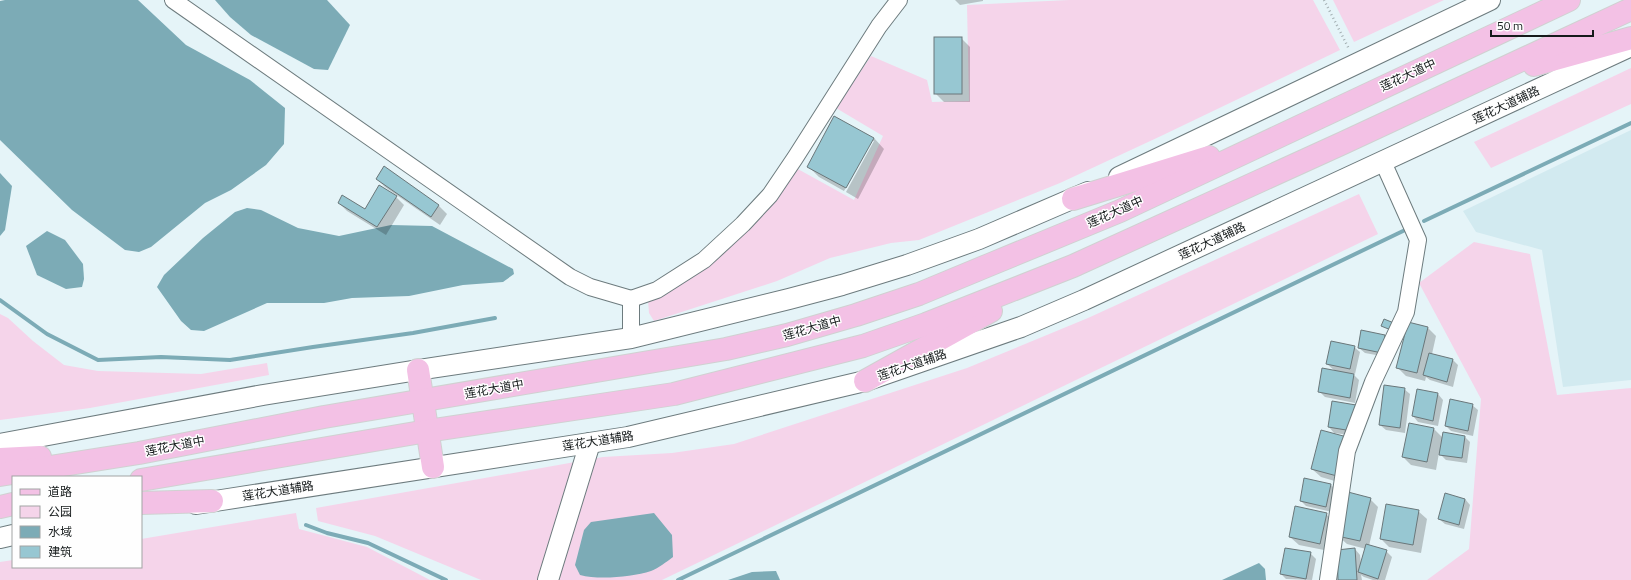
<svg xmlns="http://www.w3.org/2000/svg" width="1631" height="580" font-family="'Titillium Web','Noto Sans SC',sans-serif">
<rect width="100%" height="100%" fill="#e5f4f8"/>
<polygon fill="#d2eaf0" points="1631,130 1631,380 1563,387 1542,250 1476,232 1463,211"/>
<g fill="#f5d4ea">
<polygon points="1069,0 1313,0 1340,50 1161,136 1060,183 919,240 891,243 830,258 777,281 654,321 649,313 648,300 796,168 854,200 883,136 836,108 871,56 927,80 932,102 969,101 967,5"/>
<polygon points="1333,0 1444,0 1354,42"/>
<polygon points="1631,68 1631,104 1491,168 1474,142"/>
<polygon points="1359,194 1378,234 662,580 481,580 375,536 318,521 316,508 603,457 672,453 734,444 967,368 1088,318"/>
<polygon points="1474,242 1530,254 1557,395 1631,388 1631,580 1427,580 1469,549 1481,399 1419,283"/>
<polygon points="0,314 8,318 33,341 64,365 98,371 201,374 267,363 269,375 90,408 0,420"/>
<polygon points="296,513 299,529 367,547 430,580 0,580 0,562 13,560 13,567 141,567 141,539"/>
</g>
<g fill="#7cabb6">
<polygon points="5,0 138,0 186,45 250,80 285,108 284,144 266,165 231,190 205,203 151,247 139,252 125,250 72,210 0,140 0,1"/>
<polygon points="215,0 327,0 350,25 328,70 314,69 251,35 230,17"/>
<polygon points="0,173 12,186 5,230 0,236"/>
<polygon points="247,208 261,210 298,228 339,236 391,225 432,226 513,269 514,274 503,282 463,285 409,296 352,298 324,303 267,303 204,331 191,330 181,321 157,287 164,275 203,238 235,212"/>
<polygon points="47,231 65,240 83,264 84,279 82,287 66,289 37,275 26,246"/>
<path d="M654,513l18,22 1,22c-7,5 -14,11 -22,14 -19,6 -52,9 -71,4l-5,-10 9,-35 7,-8z"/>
<polygon points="1259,563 1265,569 1266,580 1222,580"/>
<polygon points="776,571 780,580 728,580 752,572"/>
</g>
<g fill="#0003">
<polygon points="955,0 983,0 983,1 960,5"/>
<polygon points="961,38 970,47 970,102 944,102 935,93"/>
<polygon points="874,138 884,149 858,199 846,192 874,141 871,141 844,191 819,177 808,166"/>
<polygon points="384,168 439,206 447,214 440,225 385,187 377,179"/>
<polygon points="396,197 404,205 386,235 347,211 339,203 365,211"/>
<polygon points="1408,323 1428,328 1436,336 1432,354 1453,360 1458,365 1453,387 1430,380 1426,377 1425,381 1406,376 1397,367"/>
<polygon points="1384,335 1390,341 1387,357 1365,353 1359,348"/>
<polygon points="1354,347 1360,352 1355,374 1352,373 1359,380 1355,403 1325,397 1319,391 1335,371 1327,364"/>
<polygon points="1404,389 1410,394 1405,433 1386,430 1380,425"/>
<polygon points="1418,390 1438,394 1443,400 1438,426 1418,422 1413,416"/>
<polygon points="1332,402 1358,436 1334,433 1329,427"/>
<polygon points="1472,405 1478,410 1473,436 1451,431 1446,426"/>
<polygon points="1434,429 1443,438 1465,437 1470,442 1467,463 1446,460 1439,453 1436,470 1411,465 1403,457"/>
<polygon points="1322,431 1345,484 1321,477 1312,469"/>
<polygon points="1331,485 1336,490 1332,512 1306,506 1301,501"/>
<polygon points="1445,494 1465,499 1470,505 1464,529 1445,524 1439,519"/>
<polygon points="1370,499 1378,507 1369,546 1386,551 1392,557 1385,580 1373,580 1364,577 1361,575 1362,580 1339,580 1355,549 1360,555 1361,565 1366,549 1347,544 1338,536"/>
<polygon points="1418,511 1427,519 1421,553 1389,547 1381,539"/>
<polygon points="1326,514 1334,522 1329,551 1299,545 1290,537"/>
<polygon points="1310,553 1316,559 1312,580 1286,579 1281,574"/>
</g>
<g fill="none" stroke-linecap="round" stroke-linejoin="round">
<g stroke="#7cabb6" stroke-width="4">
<polyline points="1424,221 1631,123"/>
<polyline points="0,300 47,334 98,360 161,357 230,360 313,347 413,333 495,318"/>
<polyline points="306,525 327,533 368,543 446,580"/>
<polyline points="678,580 1403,231"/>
</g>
</g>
<g fill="#97c7d2" stroke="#6a777a">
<rect x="934" y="37" width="28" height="57"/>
<polygon points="834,116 874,138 846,188 807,167"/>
<polygon points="384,166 439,205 431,217 376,179"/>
<polygon points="379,185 397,196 377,227 338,203 342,195 365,209"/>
<polygon points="1384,319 1394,323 1391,330 1381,326"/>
<polygon points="1408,322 1428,327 1417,373 1396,368"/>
<polygon points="1361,330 1385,335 1382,353 1358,348"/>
<polygon points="1331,341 1355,346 1350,369 1326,364"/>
<polygon points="1429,353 1453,359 1447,382 1423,375"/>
<polygon points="1322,368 1354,374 1350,398 1318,392"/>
<polygon points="1384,385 1405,388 1400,428 1379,425"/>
<polygon points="1417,389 1438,393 1433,421 1412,416"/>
<polygon points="1450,399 1473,404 1468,431 1445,426"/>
<polygon points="1332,401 1356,405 1352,431 1328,427"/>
<polygon points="1409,423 1434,428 1427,462 1402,457"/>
<polygon points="1321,430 1347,437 1337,476 1311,469"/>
<polygon points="1443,432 1465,436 1462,458 1439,455"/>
<polygon points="1304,478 1331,484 1326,507 1300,501"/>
<polygon points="1348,492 1371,498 1360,541 1337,536"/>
<polygon points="1445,493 1465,499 1459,525 1438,519"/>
<polygon points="1386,504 1419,510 1413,545 1380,539"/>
<polygon points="1295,506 1327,513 1320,544 1289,537"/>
<polygon points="1366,544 1387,550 1378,579 1358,572"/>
<polygon points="1285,548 1311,552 1306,579 1280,574"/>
<polygon points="1355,548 1357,580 1338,580 1337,550"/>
</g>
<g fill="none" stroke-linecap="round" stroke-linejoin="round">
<g stroke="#6d7b7e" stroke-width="18">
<g id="minor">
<polyline points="173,0 570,277 590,287 631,299"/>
<polyline points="631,338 631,299 657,290 704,260 743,224 770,195 795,158 879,26 899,0"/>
<polyline points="1328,580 1347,451 1373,382 1406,312 1418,240 1383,162"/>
</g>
</g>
<g stroke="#6d7b7e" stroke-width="22">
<g id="tertiary">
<polyline points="1119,177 1490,0"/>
<polyline points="0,444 263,395 418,370 631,338 789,299 842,285 907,265 979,239 1088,192"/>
<polyline points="196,504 628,437 865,381 1021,327 1084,300 1631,46"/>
<polyline points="0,538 13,535"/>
<polyline points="548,580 590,443"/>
</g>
</g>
<g stroke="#d0d1d1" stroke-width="24">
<g id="primary">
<polyline points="1534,65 1631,38"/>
<polyline points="1073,199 1209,157"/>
<polyline points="418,370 433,467"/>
<polyline points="865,381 991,311"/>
<polyline points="0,459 40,457"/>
<polyline points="0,475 139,453 324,417 726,349 787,335 856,315 919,294 989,265 1120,211 1569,0"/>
<polyline points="141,480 427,431 674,394 863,346 926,324 1073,266 1343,143 1631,9"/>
<polyline points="141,503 212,501"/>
<polyline points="0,507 13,504"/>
</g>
</g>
<polyline stroke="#a3afb2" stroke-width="2.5" stroke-dasharray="1 3" stroke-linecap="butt" points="1324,0 1349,49"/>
<use href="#minor" stroke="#fff" stroke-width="16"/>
<use href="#tertiary" stroke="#fff" stroke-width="20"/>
<use href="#primary" stroke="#f3c1e5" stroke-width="22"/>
</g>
<g text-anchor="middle" stroke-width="3" stroke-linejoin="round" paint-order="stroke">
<g font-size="12" fill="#151a1b" stroke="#fefefe">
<text transform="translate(1408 75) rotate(-25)" y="4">莲花大道中</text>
<text transform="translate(1506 105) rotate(-25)" y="4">莲花大道辅路</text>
<text transform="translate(1115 212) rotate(-24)" y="4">莲花大道中</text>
<text transform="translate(1212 241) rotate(-25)" y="4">莲花大道辅路</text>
<text transform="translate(812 328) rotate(-16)" y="4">莲花大道中</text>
<text transform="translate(912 365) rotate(-19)" y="4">莲花大道辅路</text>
<text transform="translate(494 389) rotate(-10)" y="4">莲花大道中</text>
<text transform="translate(598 441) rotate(-9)" y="4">莲花大道辅路</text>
<text transform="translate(175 446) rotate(-11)" y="4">莲花大道中</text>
<text transform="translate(278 491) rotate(-9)" y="4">莲花大道辅路</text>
</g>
</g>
<rect x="12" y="476" width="130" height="92" fill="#fefefe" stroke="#a1a3a3"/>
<rect x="20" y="489" width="20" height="6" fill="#f3c1e5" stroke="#a1a3a3"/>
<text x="48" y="496" font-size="12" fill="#151a1b">道路</text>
<rect x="20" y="506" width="20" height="12" fill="#f5d4ea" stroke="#a1a3a3"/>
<text x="48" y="516" font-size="12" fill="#151a1b">公园</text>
<rect x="20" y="526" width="20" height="12" fill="#7cabb6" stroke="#a1a3a3"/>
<text x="48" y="536" font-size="12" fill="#151a1b">水域</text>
<rect x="20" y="546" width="20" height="12" fill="#97c7d2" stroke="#a1a3a3"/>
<text x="48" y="556" font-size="12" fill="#151a1b">建筑</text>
<path d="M1491 30v6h102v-6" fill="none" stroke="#151a1b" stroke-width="2"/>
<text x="1497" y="30" font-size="12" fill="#151a1b" stroke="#fefefe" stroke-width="3" paint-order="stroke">50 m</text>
</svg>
